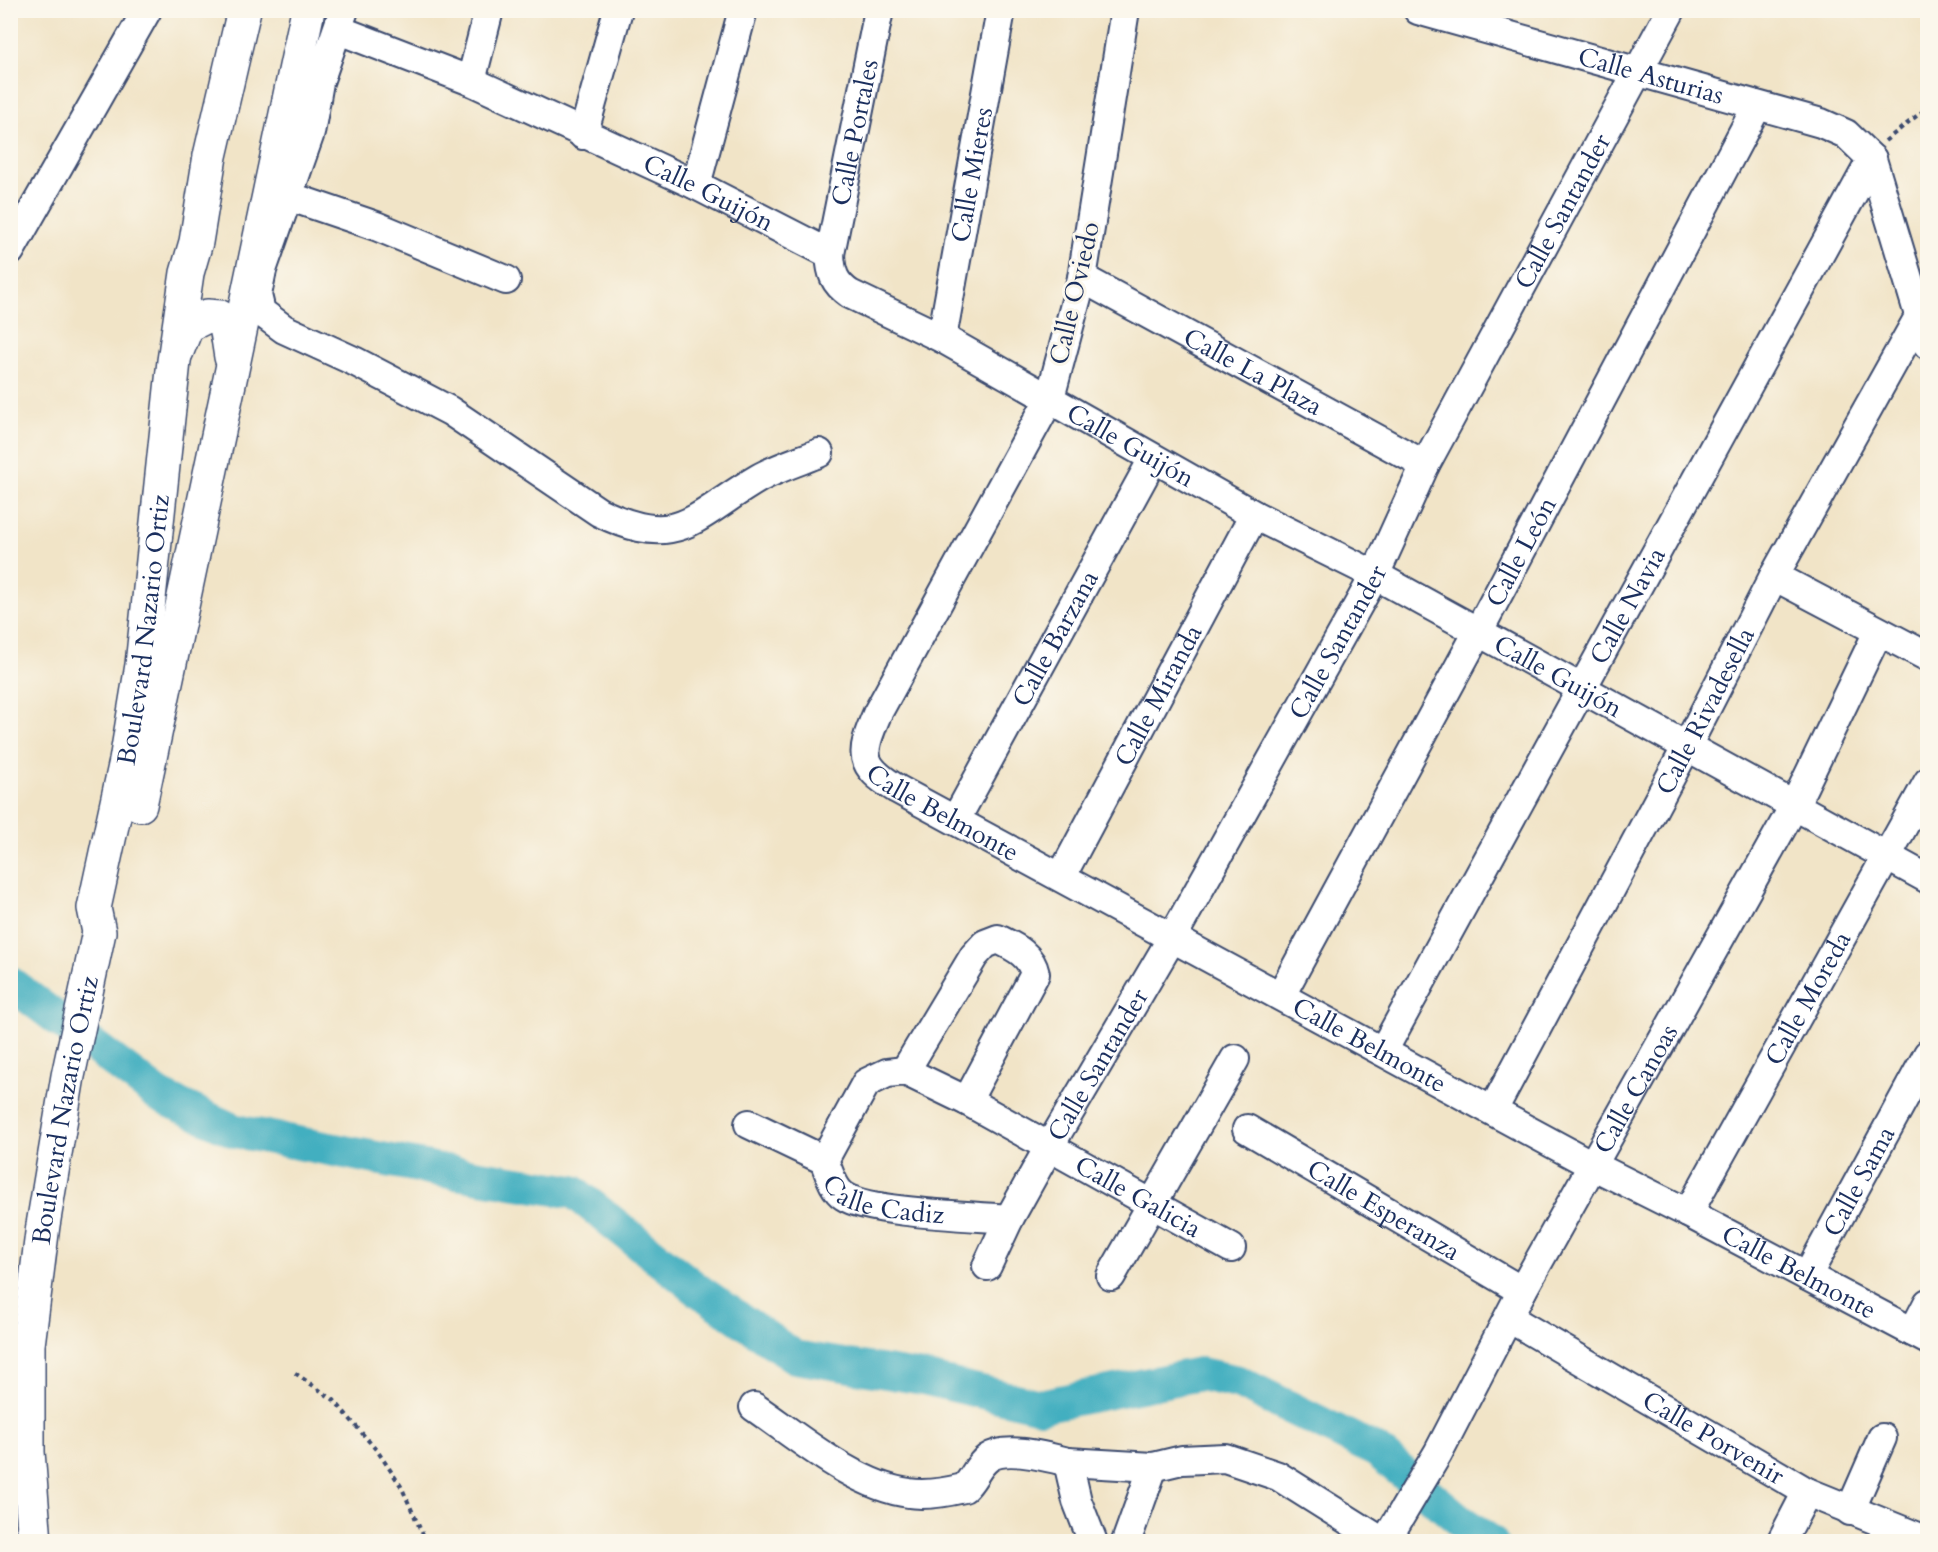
<svg xmlns="http://www.w3.org/2000/svg" width="1938" height="1552" font-family="Cardo,serif">
<rect width="100%" height="100%" fill="#fbf7ec"/>
<filter id="ink" filterUnits="userSpaceOnUse"><feTurbulence type="fractalNoise" baseFrequency=".0167" numOctaves="2"/><feDisplacementMap in="SourceGraphic" scale="12" xChannelSelector="R" yChannelSelector="G"/><feConvolveMatrix kernelMatrix="1 2 1 2 8 2 1 2 1" color-interpolation-filters="sRGB"/></filter>
<filter id="wash" filterUnits="userSpaceOnUse"><feTurbulence type="fractalNoise" baseFrequency=".008" numOctaves="4" result="noise"/><feDisplacementMap in="SourceGraphic" scale="24" xChannelSelector="R" yChannelSelector="G"/><feGaussianBlur stdDeviation="1.35" result="paint"/><feColorMatrix in="noise" values="0 0 0 0 0 0 0 0 0 0 0 0 0 0 0 0 0 1.4 0 .05"/><feComposite in="paint" operator="in"/></filter>
<g filter="url(#wash)">
<rect width="100%" height="100%" fill="#f1e4c7"/>
<g fill="none" stroke-linecap="round" stroke-linejoin="round">
<polyline stroke="#42afc0" stroke-width="34" points="10,983 160,1096 235,1131 455,1173 574,1192 698,1290 795,1357 923,1378 1040,1406 1200,1374 1238,1382 1377,1451 1462,1522 1491,1542"/>
</g>
</g>
<g filter="url(#ink)">
<g fill="none" stroke-linecap="round" stroke-linejoin="round">
<g stroke="#3b4a6e" stroke-width="32">
<g id="minor">
<path d="M344,10l-25,72 -9,51 -48,137 -5,25 4,17 23,17 70,32 96,50 149,101c80,39 93,5 160,-34 18,-10 40,-17 60,-25"/>
<path id="s1" d="M1125,10l-43,268 -32,120 -173,316c-17,40 -19,51 20,75l697,377 94,47 240,127"/>
<path id="s2" d="M1418,10l403,113 25,11 26,25 56,186"/>
<path id="s3" d="M339,30l132,51 225,104 134,69c1,19 4,29 20,40l92,44 312,177 121,60 553,304"/>
<polyline points="471,81 489,10"/>
<polyline points="583,135 618,10"/>
<polyline points="696,185 743,10"/>
<polyline points="288,196 376,226 506,280"/>
<polyline points="10,251 147,10"/>
<path id="s4" d="M830,254l49,-244"/>
<path id="s5" d="M1082,278l343,187"/>
<path id="s6" d="M942,338l59,-328"/>
<polyline points="1774,576 1928,657"/>
<path id="s7" d="M956,819l197,-360"/>
<path id="s8" d="M1061,877l193,-362"/>
<path id="s9" d="M1281,995l197,-363 279,-526"/>
<path id="s10" d="M1383,1051l489,-892"/>
<path d="M905,1071l69,-115 11,-12 13,-5c16,8 33,15 37,35l-68,127"/>
<path id="s11" d="M1493,1110l193,-362 88,-172 146,-261"/>
<path id="s12" d="M749,1124l75,36c5,12 9,29 20,36 25,17 130,20 165,23"/>
<path id="s13" d="M1247,1129l275,162"/>
<path id="s14" d="M824,1160l42,-77 21,-10 18,-2 62,30 264,147"/>
<path id="s15" d="M1688,1213l240,-431"/>
<path id="s16" d="M987,1266l22,-47 40,-72 123,-209 203,-363 50,-110 246,-455"/>
<polyline points="1111,1276 1235,1059"/>
<path id="s17" d="M1807,1276l121,-222"/>
<path id="s18" d="M1509,1318l298,174 121,49"/>
<polyline points="1913,1332 1928,1303"/>
<path d="M754,1407c44,30 101,79 155,86 18,3 38,-1 55,-5 10,-9 13,-22 24,-30 18,-13 60,-1 80,4l9,39 16,41"/>
<polyline points="1068,1462 1153,1467 1182,1460 1225,1458 1278,1476 1383,1542"/>
<polyline points="1850,1511 1882,1438"/>
<polyline points="1126,1542 1153,1467"/>
<path id="s19" d="M1385,1542l53,-89 84,-162 272,-485 84,-174"/>
<polyline points="1781,1542 1807,1492"/>
</g>
</g>
<g stroke="#3b4a6e" stroke-width="36">
<g id="major">
<polyline points="177,351 187,326 207,316 220,317 226,325 231,357"/>
<polyline points="140,805 308,10"/>
<path id="s20" d="M35,1542l-7,-90v-107l15,-120 25,-149 31,-144 -5,-24 32,-147 16,-96 32,-304 13,-88 9,-31 14,-86 34,-146"/>
</g>
</g>
<g stroke="#3b4a6e" stroke-width="4" stroke-dasharray="4.5 4.5" stroke-linecap="butt">
<polyline points="1885,141 1928,107"/>
<polyline points="295,1373 334,1400 378,1452 401,1486 426,1542"/>
</g>
<use href="#minor" stroke="#fff" stroke-width="28"/>
<use href="#major" stroke="#fff" stroke-width="33"/>
</g>
</g>
<g text-anchor="middle" stroke-width="6" stroke-linejoin="round" paint-order="stroke">
<g font-size="26" fill="#1b2f5e" stroke="#fbf7ec">
<text dy="9" stroke="none"><textPath href="#s2" startOffset="242">Calle Asturias</textPath></text>
<text dy="9" stroke="none"><textPath href="#s4" startOffset="124">Calle Portales</textPath></text>
<text dy="9" stroke="none"><textPath href="#s6" startOffset="166">Calle Mieres</textPath></text>
<text dy="9" stroke="none"><textPath href="#s3" startOffset="404">Calle Guijón</textPath></text>
<text dy="9" stroke="none"><textPath href="#s16" startOffset="1202">Calle Santander</textPath></text>
<text transform="translate(1074 293) rotate(-77)" y="9">Calle Oviedo</text>
<text dy="9" stroke="none"><textPath href="#s5" startOffset="195">Calle La Plaza</textPath></text>
<text dy="9" stroke="none"><textPath href="#s3" startOffset="906">Calle Guijón</textPath></text>
<text dy="9" stroke="none"><textPath href="#s9" startOffset="504">Calle León</textPath></text>
<text dy="9" stroke="none"><textPath href="#s10" startOffset="508">Calle Navia</textPath></text>
<text dy="9" stroke="none"><textPath href="#s20" startOffset="924">Boulevard Nazario Ortiz</textPath></text>
<text dy="9" stroke="none"><textPath href="#s7" startOffset="206">Calle Barzana</textPath></text>
<text dy="9" stroke="none"><textPath href="#s16" startOffset="716">Calle Santander</textPath></text>
<text dy="9" stroke="none"><textPath href="#s3" startOffset="1392">Calle Guijón</textPath></text>
<text dy="9" stroke="none"><textPath href="#s8" startOffset="206">Calle Miranda</textPath></text>
<text dy="9" stroke="none"><textPath href="#s11" startOffset="452">Calle Rivadesella</textPath></text>
<text dy="9" stroke="none"><textPath href="#s1" startOffset="898">Calle Belmonte</textPath></text>
<text dy="9" stroke="none"><textPath href="#s15" startOffset="246">Calle Moreda</textPath></text>
<text dy="9" stroke="none"><textPath href="#s1" startOffset="1384">Calle Belmonte</textPath></text>
<text dy="9" stroke="none"><textPath href="#s16" startOffset="230">Calle Santander</textPath></text>
<text dy="9" stroke="none"><textPath href="#s19" startOffset="518">Calle Canoas</textPath></text>
<text dy="9" stroke="none"><textPath href="#s20" startOffset="435">Boulevard Nazario Ortiz</textPath></text>
<text dy="9" stroke="none"><textPath href="#s17" startOffset="108">Calle Sama</textPath></text>
<text dy="9" stroke="none"><textPath href="#s12" startOffset="164">Calle Cadiz</textPath></text>
<text dy="9" stroke="none"><textPath href="#s14" startOffset="394">Calle Galicia</textPath></text>
<text dy="9" stroke="none"><textPath href="#s13" startOffset="159">Calle Esperanza</textPath></text>
<text dy="9" stroke="none"><textPath href="#s1" startOffset="1870">Calle Belmonte</textPath></text>
<text dy="9" stroke="none"><textPath href="#s18" startOffset="237">Calle Porvenir</textPath></text>
</g>
</g>
<rect width="1938" height="1552" fill="none" stroke="#fbf7ec" stroke-width="36"/>
</svg>
